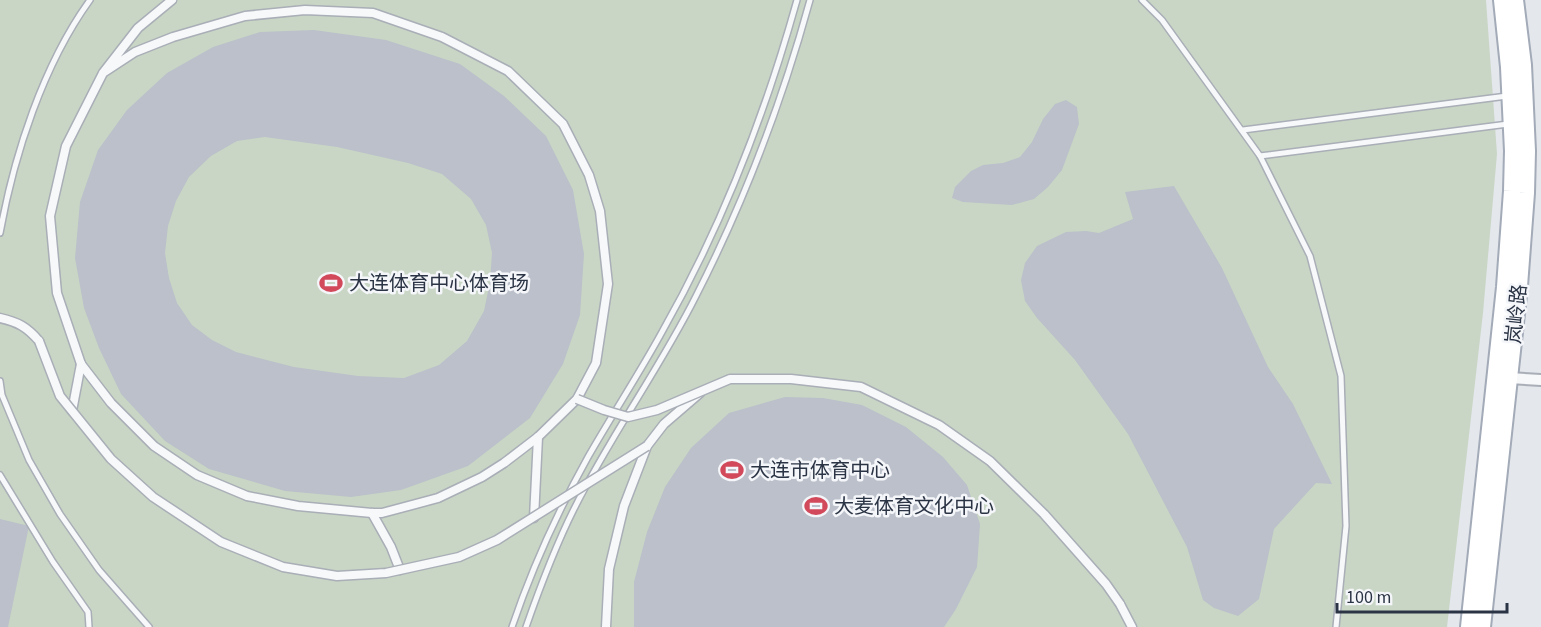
<svg xmlns="http://www.w3.org/2000/svg" width="1541" height="627" font-family="'Source Sans 3','Noto Sans SC',sans-serif">
<rect width="100%" height="100%" fill="#e4e7ec"/>
<polygon fill="#c9d6c5" points="0,0 1486,0 1497,154 1483,313 1447,627 0,627"/>
<g fill="#bbc0ca" fill-rule="evenodd">
<path d="M314,30l72,10 74,24 44,32 42,40 27,54 11,64 -4,61 -17,49 -33,54 -62,48 -67,24 -50,7 -66,-6 -76,-22 -44,-28 -44,-47 -22,-46 -15,-40 -9,-50 5,-56 18,-52 29,-40 40,-37 46,-26 47,-15zM265,137l72,10 71,16 34,11 29,25 15,26 6,28 -2,29 -6,29 -17,30 -28,24 -35,13 -46,-2 -64,-9 -58,-15 -24,-12 -20,-15 -15,-22 -8,-25 -4,-25 3,-27 8,-25 13,-24 22,-21 26,-15z"/>
<polygon points="1066,100 1077,107 1079,124 1062,170 1048,187 1034,199 1012,205 963,202 952,198 955,187 971,171 983,165 1003,163 1020,157 1032,142 1043,119 1055,104"/>
<polygon points="1174,186 1222,268 1268,367 1293,404 1332,484 1316,483 1274,529 1259,599 1238,616 1214,608 1203,600 1187,547 1128,434 1075,360 1037,318 1025,301 1021,280 1025,263 1037,246 1066,232 1086,231 1099,233 1133,219 1125,192"/>
<polygon points="785,397 823,398 862,405 906,427 943,457 967,485 980,524 977,567 956,609 944,627 634,627 634,582 647,532 665,487 691,448 729,413"/>
<polygon points="0,519 29,526 8,627 0,627"/>
</g>
<g fill="none" stroke-linecap="round" stroke-linejoin="round">
<g stroke="#a9aeb7" stroke-width="8">
<g id="service">
<polyline points="1142,0 1162,20 1260,156 1310,256 1341,376 1346,526 1336,627"/>
<polyline points="1243,130 1507,96"/>
<polyline points="1260,156 1508,124"/>
<path d="M0,233c14,-78 43,-168 90,-233"/>
<polyline points="0,381 2,395 29,460 60,514 99,570 149,627"/>
<polyline points="0,475 53,562 88,612 89,627"/>
<path d="M512,627c20,-59 46,-116 76,-170 24,-42 51,-83 74,-125 59,-104 103,-217 135,-332"/>
<path d="M526,627c14,-40 29,-80 48,-118 36,-73 85,-139 122,-213 48,-94 86,-194 114,-296"/>
</g>
</g>
<g stroke="#a9aeb7" stroke-width="11">
<g id="pedestrian">
<polyline points="103,73 135,52 173,37 245,16 305,10 373,13 442,37 508,71 563,124 589,175 600,211 608,284 596,363 577,399 538,437 504,463 482,477 438,498 382,513 372,513 298,506 247,496 197,475 154,446 111,403 81,364 57,293 50,216 66,146 103,73 138,28 172,0"/>
<path d="M0,318c18,4 27,9 39,23"/>
<polyline points="72,411 81,364"/>
<polyline points="372,513 391,547 400,570"/>
<polyline points="534,518 538,437"/>
<polyline points="1120,604 1132,627"/>
<polyline points="606,627 609,569 624,506 647,446 664,424 700,393"/>
</g>
</g>
<g stroke="#a9aeb7" stroke-width="14">
<polyline id="minor" points="1509,378 1541,380"/>
</g>
<g stroke="#a3abb8" stroke-width="20">
<g id="primary">
<polyline points="1469,627 1505,287 1512,191 1513,151 1509,67 1502,0"/>
<polyline points="1482,627 1519,286 1526,193 1527,151 1523,65 1515,0"/>
</g>
</g>
<use href="#service" stroke="#f7f8fa" stroke-width="5"/>
<use href="#pedestrian" stroke="#f7f8fa" stroke-width="8"/>
<use href="#minor" stroke="#f7f8fa" stroke-width="10"/>
<use href="#primary" stroke="#fff" stroke-width="16"/>
<g stroke="#a9aeb7" stroke-width="11" stroke-linecap="butt">
<g id="pedestrian-bridge">
<polyline points="39,341 60,396 111,459 153,497 221,542 283,567 337,576 386,573 459,557 497,540 647,446"/>
<polyline points="577,399 604,410 628,417 657,410 730,379 791,379 861,387 939,425 990,461 1044,514 1106,584 1120,604"/>
</g>
</g>
<use href="#pedestrian-bridge" stroke="#f7f8fa" stroke-width="8"/>
</g>
<defs>
<g id="stadium-bare" transform="scale(1.8)"><path d="M0-5a6.5 5 0 1 0 0 10a6.5 5 0 1 0 0-10ZM-3.5-1.8h7v3.6h-7Z" fill="#d1495b" stroke="#f4f6f9" stroke-width="2.5" paint-order="stroke"/></g>
</defs>
<g fill-rule="evenodd">
<use href="#stadium-bare" x="331" y="283"/>
<use href="#stadium-bare" x="732" y="470"/>
<use href="#stadium-bare" x="816" y="506"/>
</g>
<g text-anchor="middle" stroke-width="5" stroke-linejoin="round" paint-order="stroke">
<g font-size="20" fill="#2b3445" stroke="#f4f6f9" text-anchor="start">
<text x="349" y="290">大连体育中心体育场</text>
<text x="750" y="477">大连市体育中心</text>
<text x="834" y="513">大麦体育文化中心</text>
</g>
<g font-size="20" fill="#2b3445" stroke="#f4f6f9">
<text transform="translate(1516 314) rotate(-84)" y="7">岚岭路</text>
</g>
</g>
<path d="M1337 603v9h170v-9" fill="none" stroke="#2b3445" stroke-width="3"/>
<text x="1346" y="603" font-size="18" fill="#2b3445" stroke="#f4f6f9" stroke-width="4.5" paint-order="stroke">100 m</text>
</svg>
